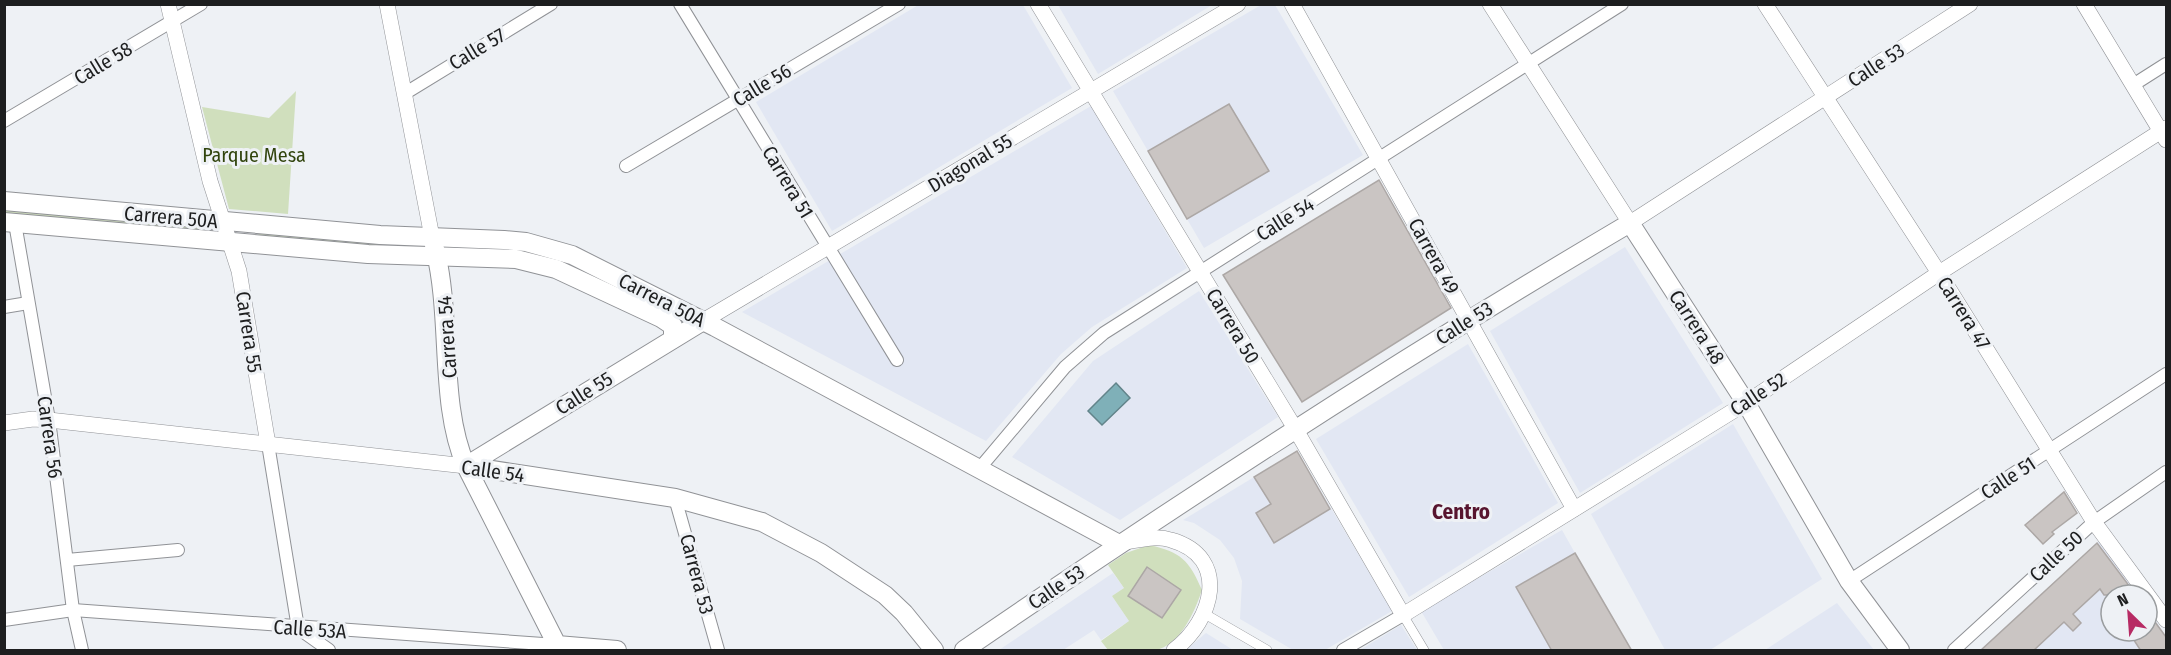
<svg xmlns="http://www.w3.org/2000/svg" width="2171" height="655" font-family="'Fira Sans Condensed',sans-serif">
<rect width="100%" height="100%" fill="#eef1f5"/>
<g fill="#e2e7f3">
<polygon points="920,4 1023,5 1072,88 832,231 756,102"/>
<polygon points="1058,5 1212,5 1098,74"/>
<polygon points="1261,5 1275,5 1363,155 1204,248 1187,219 1268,171 1229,104 1148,151 1113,91"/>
<polygon points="1091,106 1187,268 1092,327 1061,354 986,441 742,312"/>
<polygon points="1625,247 1723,403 1580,493 1490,331"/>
<polygon points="1199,291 1278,417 1120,520 1012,457 1093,361"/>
<polygon points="1468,344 1558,503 1409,597 1316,439"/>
<polygon points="1733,424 1822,579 1710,650 1665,650 1591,514"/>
<polygon points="1297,451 1392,611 1325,650 1293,650 1240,619 1242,581 1234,558 1220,540 1194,523 1183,520"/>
<polygon points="1562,530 1575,553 1516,587 1552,650 1444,650 1421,611"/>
<polygon points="2099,541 2140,595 2111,595 2111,631 2147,631 2147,606 2166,637 2166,650 1980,650"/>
<polygon points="1113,573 1124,588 1112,596 1129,621 1101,640 1094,630 1063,650 999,650"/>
<polygon points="1837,603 1874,650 1765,650"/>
<polygon points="1401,625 1417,650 1360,650"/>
<polygon points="1206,633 1233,650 1186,650"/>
</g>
<g fill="#d0dfbd">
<polygon points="296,91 288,214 229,209 202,107 269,118"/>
<polygon points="4,207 198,225 197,233 5,216"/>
<polygon points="259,231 399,241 399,249 258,238"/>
<path d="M1149,545c32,7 40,15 53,45 -7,21 -22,56 -47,60 -15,3 -32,0 -47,0l-7,-9 28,-20 -17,-25 12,-8 -16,-23 18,-12z"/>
</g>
<polygon fill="#7fb0b8" stroke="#62848a" stroke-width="1.5" points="1116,383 1130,398 1102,425 1088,411"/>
<g fill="#cac5c3" stroke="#aca7a5" stroke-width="1.5">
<polygon points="1229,104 1269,171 1187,219 1148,151"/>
<polygon points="1379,180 1451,308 1302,402 1223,275"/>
<polygon points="1297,451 1330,509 1274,543 1256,513 1271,504 1254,477"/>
<polygon points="2064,492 2077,513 2052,532 2054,534 2043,544 2025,525"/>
<polygon points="2097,543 2136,595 2104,595 2100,589 2073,614 2081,623 2073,631 2064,622 2033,651 1980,651"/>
<polygon points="1575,553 1632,651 1552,651 1516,587"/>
<polygon points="1147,567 1181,590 1162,618 1128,596"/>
<polygon points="2147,611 2166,637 2166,651 2141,651 2128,631 2147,631"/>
</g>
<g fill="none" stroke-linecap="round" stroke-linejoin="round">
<g stroke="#909296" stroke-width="10">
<g id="pedestrian">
<polyline points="1205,614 1267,650"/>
<polyline points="1403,615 1424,650"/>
</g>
</g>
<g stroke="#909296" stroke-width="14">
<g id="minor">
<polyline points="680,4 897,360"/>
<polyline points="2133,85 2166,64"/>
<polyline points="404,94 551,4"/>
<polyline points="4,121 201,4"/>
<polyline points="626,166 899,4"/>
<polyline points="15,223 49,420 73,610 82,650"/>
<polyline points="4,307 28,303"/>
<polyline points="268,444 298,628 329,650"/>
<polyline points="979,469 1065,367 1104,333 1622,4"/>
<polyline points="675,498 718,650"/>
<polyline points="67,560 178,550"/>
<polyline points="1849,581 2166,374"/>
<polyline points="4,620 73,610 557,645 558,650"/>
<polyline points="1343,650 1403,615"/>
<polyline points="1954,650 2094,522 2166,472"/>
</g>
</g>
<g stroke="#909296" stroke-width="16">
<g id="tertiary">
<polyline points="168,4 210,181 239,271 268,444"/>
<polyline points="387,4 432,237"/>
<polyline points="1038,4 1296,430 1403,615 1746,403 1939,273 2166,128"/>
<polyline points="1292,4 1574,509"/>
<polyline points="1490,4 1630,223 1970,4"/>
<polyline points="1765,4 1939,273 2094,522 2166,620"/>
<polyline points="2084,4 2166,140"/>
<polyline points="703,321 1238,4"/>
<polyline points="4,423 33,419 49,420 466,466"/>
<path d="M1125,542c15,-2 31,-7 46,-2 60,17 42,81 3,110"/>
</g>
</g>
<g stroke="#909296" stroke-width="20">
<g id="secondary">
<polyline points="4,201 380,235 504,240 526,242 572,255 715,327 1119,544"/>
<polyline points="4,222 368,254 516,259 556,269 661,318 673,326 673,339"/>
<path d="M434,245c19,71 4,157 32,221l91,179 60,5"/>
<polyline points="466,466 675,498 762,522 821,553 885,595 904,613 934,650"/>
<polyline points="466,466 703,321"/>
<path d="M964,650c217,-149 439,-293 666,-427l116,180 103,178 51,69"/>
</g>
</g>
<use href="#pedestrian" stroke="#fff" stroke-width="9"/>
<use href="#minor" stroke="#fff" stroke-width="12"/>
<use href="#tertiary" stroke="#fff" stroke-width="15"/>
<use href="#secondary" stroke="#fff" stroke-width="18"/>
</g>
<g text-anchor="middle" stroke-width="6" stroke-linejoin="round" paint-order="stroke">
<g font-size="20" fill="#1d1e1f" stroke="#eef1f5">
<text transform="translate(477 49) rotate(-31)" y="7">Calle 57</text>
<text transform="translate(103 63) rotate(-31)" y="7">Calle 58</text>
<text transform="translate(1876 65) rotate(-33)" y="7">Calle 53</text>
<text transform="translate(762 85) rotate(-31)" y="7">Calle 56</text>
<text transform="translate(970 163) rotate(-31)" y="7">Diagonal 55</text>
<text transform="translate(788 182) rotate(59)" y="7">Carrera 51</text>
<text transform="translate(171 217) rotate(5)" y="7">Carrera 50A</text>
<text transform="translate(1285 219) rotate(-32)" y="7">Calle 54</text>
<text transform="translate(1434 256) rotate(61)" y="7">Carrera 49</text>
<text transform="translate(662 300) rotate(27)" y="7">Carrera 50A</text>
<text transform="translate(1964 313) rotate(58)" y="7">Carrera 47</text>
<text transform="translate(1464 323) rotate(-32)" y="7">Calle 53</text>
<text transform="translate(1233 326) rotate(59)" y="7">Carrera 50</text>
<text transform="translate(1697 327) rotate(57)" y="7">Carrera 48</text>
<text transform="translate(249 332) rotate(81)" y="7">Carrera 55</text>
<text transform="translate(447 337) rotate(-94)" y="7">Carrera 54</text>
<text transform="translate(584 393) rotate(-32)" y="7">Calle 55</text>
<text transform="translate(1758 394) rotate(-33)" y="7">Calle 52</text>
<text transform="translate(50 437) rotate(82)" y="7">Carrera 56</text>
<text transform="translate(493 471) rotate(8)" y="7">Calle 54</text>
<text transform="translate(2008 478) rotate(-33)" y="7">Calle 51</text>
<text transform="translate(2056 556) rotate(-43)" y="7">Calle 50</text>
<text transform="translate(697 574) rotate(75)" y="7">Carrera 53</text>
<text transform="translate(1056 587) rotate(-34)" y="7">Calle 53</text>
<text transform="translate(310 629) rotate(4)" y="7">Calle 53A</text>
</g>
<g font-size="20" fill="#31440d" stroke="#eef1f5">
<text x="254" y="162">Parque Mesa</text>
</g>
<g font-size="21" font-weight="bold" fill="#57142e" stroke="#eef1f5">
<text x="1461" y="519">Centro</text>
</g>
</g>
<rect width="2171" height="655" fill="none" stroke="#1d1e1f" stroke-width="12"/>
<g transform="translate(2129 613) rotate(335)"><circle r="28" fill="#eef1f5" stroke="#9a9d9f" stroke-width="1.5"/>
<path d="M0-4.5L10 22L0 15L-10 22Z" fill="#b72b64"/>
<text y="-9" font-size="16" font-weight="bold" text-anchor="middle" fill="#1d1e1f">N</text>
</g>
</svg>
